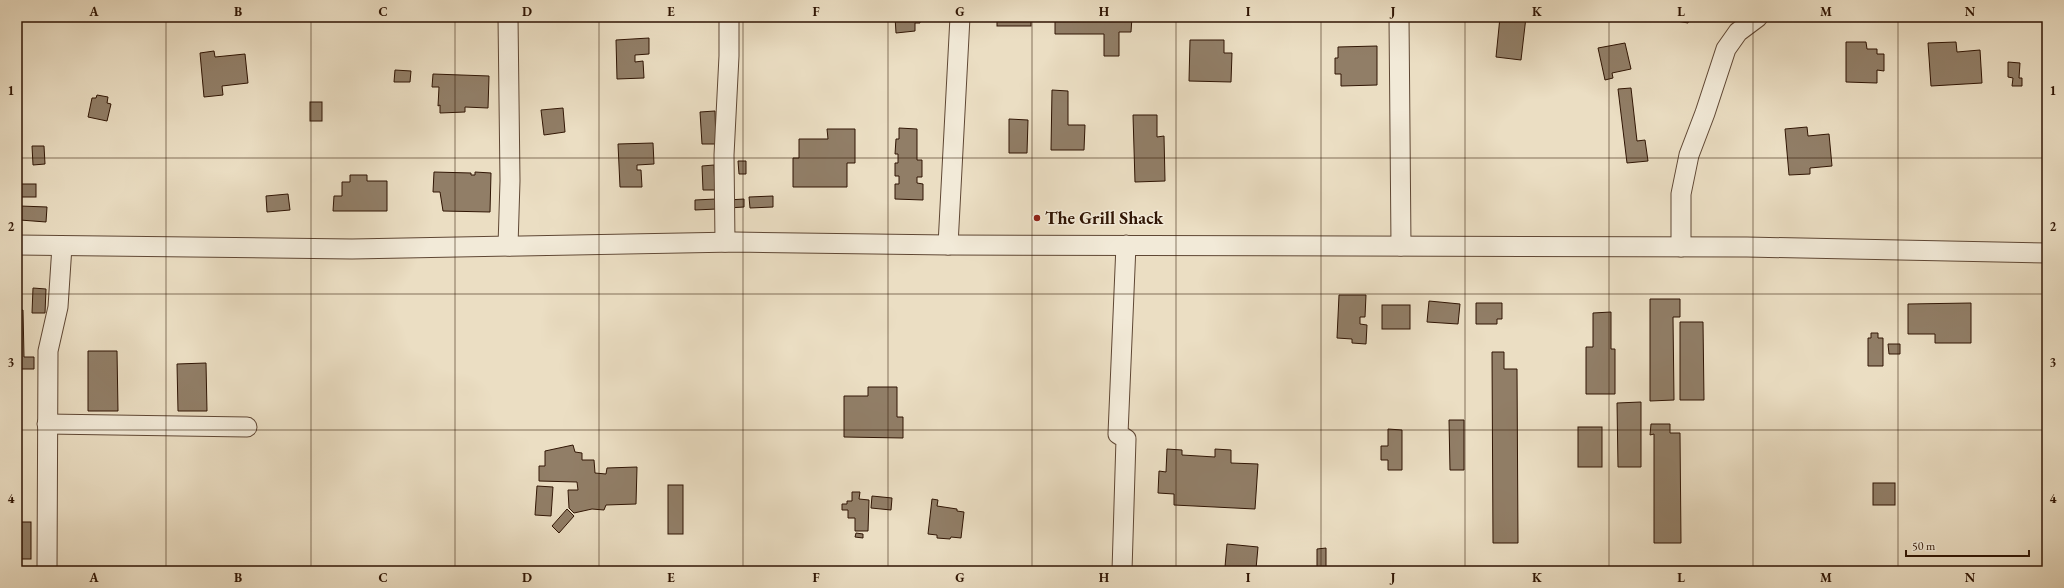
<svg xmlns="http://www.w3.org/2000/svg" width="2064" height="588" font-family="'EB Garamond',serif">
<rect width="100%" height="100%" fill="#ebdec3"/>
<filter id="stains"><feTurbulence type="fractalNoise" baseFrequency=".005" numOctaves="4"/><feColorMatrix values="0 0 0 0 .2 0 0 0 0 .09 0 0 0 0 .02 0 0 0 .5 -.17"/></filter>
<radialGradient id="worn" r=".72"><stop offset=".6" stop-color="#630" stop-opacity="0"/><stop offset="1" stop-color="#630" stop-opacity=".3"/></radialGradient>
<g fill="#917e67" stroke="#301504">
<polygon points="546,17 565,17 566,19 547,20"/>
<polygon points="895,17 920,17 920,23 915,23 915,31 896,33"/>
<rect x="997" y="17" width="34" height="9"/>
<polygon points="1055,17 1132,17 1131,32 1119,32 1119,56 1104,56 1104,34 1055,34"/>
<polygon points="1500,17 1526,17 1521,60 1496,57"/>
<polygon points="1672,17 1690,17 1688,23 1671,20"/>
<polygon points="649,38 649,54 635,55 635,62 643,61 644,78 617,79 616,40"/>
<polygon points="1190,40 1224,40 1224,53 1232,53 1231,82 1189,81"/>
<polygon points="1846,42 1866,42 1867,49 1877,49 1877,54 1884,54 1884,71 1877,70 1877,83 1846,82"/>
<polygon points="1956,42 1957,52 1980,50 1982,83 1931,86 1928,43"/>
<polygon points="1625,43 1631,69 1612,73 1613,78 1605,80 1598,48"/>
<polygon points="1377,46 1377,85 1341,86 1341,74 1335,74 1335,58 1338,58 1338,47"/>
<polygon points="214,51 215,57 245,54 248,83 222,86 223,95 204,97 200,53"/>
<polygon points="2008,62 2020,63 2019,78 2022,78 2022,86 2012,86 2013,78 2008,77"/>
<polygon points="395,70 411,71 410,82 394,82"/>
<polygon points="433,74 489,76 488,108 465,107 465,112 440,113 440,105 438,106 439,87 432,87"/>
<polygon points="1631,88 1637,141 1645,140 1648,161 1627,163 1618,89"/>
<polygon points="1052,90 1068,91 1068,125 1085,125 1084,150 1051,150"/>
<polygon points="97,95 108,97 107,103 111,104 107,121 88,117 92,98 96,98"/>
<rect x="310" y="102" width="12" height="19"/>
<polygon points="563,108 565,132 544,135 541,110"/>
<polygon points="715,111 716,144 702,144 700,112"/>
<polygon points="1133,115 1157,115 1157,137 1164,136 1165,181 1135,182"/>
<polygon points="1009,119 1028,120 1027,153 1009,153"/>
<polygon points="1807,127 1808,136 1829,134 1832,166 1810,168 1810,174 1789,175 1785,129"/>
<polygon points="899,128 917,129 917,160 922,160 922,177 917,177 917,183 923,184 923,200 895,199 895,184 899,184 899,176 895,176 895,163 898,163 898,154 895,154 896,139 899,139"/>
<polygon points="827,129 855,129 855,163 847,163 847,187 793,187 793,158 799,158 799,139 828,139"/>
<polygon points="653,143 654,164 637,165 637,170 641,170 642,187 620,187 618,144"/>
<polygon points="32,146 44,146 45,164 33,165"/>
<polygon points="738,161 746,161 746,174 739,174"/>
<polygon points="714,165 715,190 703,190 702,166"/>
<polygon points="434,172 471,173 471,175 475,175 475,172 491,173 490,212 443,211 440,192 433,192"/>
<polygon points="350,175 367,175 367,181 387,181 387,211 333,211 334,196 342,196 342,182 350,182"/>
<rect x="17" y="184" width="19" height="13"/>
<polygon points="288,194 290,210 267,212 266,196"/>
<polygon points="773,196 773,207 750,208 749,197"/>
<polygon points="716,199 717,209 695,210 695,200"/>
<polygon points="744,199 744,207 728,208 728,200"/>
<polygon points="20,206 47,207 46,222 20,220"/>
<polygon points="33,288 46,289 45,313 32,313"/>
<polygon points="1339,295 1366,295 1365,317 1360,317 1360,324 1367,325 1366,344 1352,343 1352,339 1337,338"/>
<polygon points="1650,299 1680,299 1680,317 1673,317 1674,400 1650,401"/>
<polygon points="1429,301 1460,304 1458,324 1427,322"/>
<polygon points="1476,303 1502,303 1502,319 1497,319 1497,324 1476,324"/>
<polygon points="1971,303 1971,343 1935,343 1935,334 1908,334 1908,304"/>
<rect x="1382" y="305" width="28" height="24"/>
<polygon points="17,310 23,310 24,357 34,357 34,369 17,369"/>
<polygon points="1611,312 1611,349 1615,349 1615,394 1586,394 1586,347 1593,347 1593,313"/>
<polygon points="1680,322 1703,322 1704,400 1680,400"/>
<polygon points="1871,333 1878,333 1878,338 1883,338 1883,366 1868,366 1868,338 1871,338"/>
<polygon points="1888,344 1900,344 1900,354 1889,354"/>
<polygon points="88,351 117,351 118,411 88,411"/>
<polygon points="1492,352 1504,352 1504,369 1517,369 1518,543 1493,543"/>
<polygon points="206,363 207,411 178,411 177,364"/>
<polygon points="868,387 897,387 897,417 903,417 903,438 844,437 844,396 868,396"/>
<polygon points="1641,402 1641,467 1618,467 1617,403"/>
<polygon points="1449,420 1464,420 1464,470 1450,470"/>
<polygon points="1651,424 1670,424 1670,433 1680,433 1681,543 1654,543 1654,434 1650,435"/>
<rect x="1578" y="427" width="24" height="40"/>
<polygon points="1388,429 1402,430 1402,470 1388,470 1388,460 1381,460 1381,446 1388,446"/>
<polygon points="573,445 575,452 582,453 582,460 594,460 595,473 606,474 607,468 637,467 636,504 606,505 604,510 592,509 574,513 569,508 568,490 578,490 577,482 539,481 539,466 545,466 545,451"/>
<polygon points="1167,449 1182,450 1182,455 1215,457 1215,449 1231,450 1231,463 1258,464 1255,509 1174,505 1174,494 1158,493 1159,471 1166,472"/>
<rect x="1873" y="483" width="22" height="22"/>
<rect x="668" y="485" width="15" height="49"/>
<polygon points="537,486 553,487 551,516 535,515"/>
<polygon points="852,492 860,492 859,499 869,500 868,531 855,531 855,518 848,518 848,510 842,510 842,504 847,504 847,501 852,501"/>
<polygon points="872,496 892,498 891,510 871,508"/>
<polygon points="932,499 938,500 937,506 957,509 957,511 964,512 961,538 951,537 950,539 937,538 937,535 928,534"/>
<polygon points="567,509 574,516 559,533 552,526"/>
<rect x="21" y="522" width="10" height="37"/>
<polygon points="856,533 863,534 863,538 855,537"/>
<polygon points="1227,544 1258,547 1256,569 1225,567"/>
<polygon points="1326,548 1326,571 1317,571 1317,549"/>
</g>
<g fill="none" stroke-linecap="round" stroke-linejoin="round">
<g stroke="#5f4734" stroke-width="21">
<g id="minor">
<polyline points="508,17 510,181 508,246"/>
<polyline points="1399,17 1401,246"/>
<polyline points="725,242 724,155 729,56 729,17"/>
<polyline points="17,245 352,249 735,242 948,245 1747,247 2047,253"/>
<polyline points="948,245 960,17"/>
<polyline points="1681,247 1681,194 1689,155 1705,113 1726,49 1738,32 1758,17"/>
<polyline points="47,424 247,427"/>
<polyline points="47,571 48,351 58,307 62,246"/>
<polyline points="1122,571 1126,439 1118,434 1126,245"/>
</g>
</g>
<use href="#minor" stroke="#f2ead8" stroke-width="19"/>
</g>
<path fill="none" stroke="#301504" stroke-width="1" stroke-opacity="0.55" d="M166,17v554M311,17v554M455,17v554M599,17v554M743,17v554M888,17v554M1032,17v554M1176,17v554M1321,17v554M1465,17v554M1609,17v554M1753,17v554M1898,17v554M17,158h2030M17,294h2030M17,430h2030"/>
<circle fill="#8f2418" stroke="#f2ead8" stroke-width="1.5" cx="1037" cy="218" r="4"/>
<g text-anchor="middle" stroke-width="3" stroke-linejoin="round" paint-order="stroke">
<g font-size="18" font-weight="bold" fill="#301504" stroke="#f2ead8" text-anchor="start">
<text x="1045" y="224">The Grill Shack</text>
</g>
</g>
<rect width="2064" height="588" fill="none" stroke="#ebdec3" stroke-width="44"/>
<path d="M1906 550v6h123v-6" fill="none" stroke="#301504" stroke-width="2"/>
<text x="1912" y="550" font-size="12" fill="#301504" stroke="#f2ead8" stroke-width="3" paint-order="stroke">50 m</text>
<rect x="22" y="22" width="2020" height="544" fill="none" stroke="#301504" stroke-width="1.5"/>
<g font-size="13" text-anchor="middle" font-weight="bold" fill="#301504">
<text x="94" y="16">A</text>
<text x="238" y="16">B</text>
<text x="383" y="16">C</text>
<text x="527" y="16">D</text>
<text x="671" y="16">E</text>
<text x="816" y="16">F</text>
<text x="960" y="16">G</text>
<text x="1104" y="16">H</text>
<text x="1248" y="16">I</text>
<text x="1393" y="16">J</text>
<text x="1537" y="16">K</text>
<text x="1681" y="16">L</text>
<text x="1826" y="16">M</text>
<text x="1970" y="16">N</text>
<text x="11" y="95">1</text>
<text x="2053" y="95">1</text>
<text x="11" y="231">2</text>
<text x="2053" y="231">2</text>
<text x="11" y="367">3</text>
<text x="2053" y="367">3</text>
<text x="11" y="503">4</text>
<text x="2053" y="503">4</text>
<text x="94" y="582">A</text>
<text x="238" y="582">B</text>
<text x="383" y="582">C</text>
<text x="527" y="582">D</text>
<text x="671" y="582">E</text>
<text x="816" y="582">F</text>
<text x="960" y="582">G</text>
<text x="1104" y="582">H</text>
<text x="1248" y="582">I</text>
<text x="1393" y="582">J</text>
<text x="1537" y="582">K</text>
<text x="1681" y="582">L</text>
<text x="1826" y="582">M</text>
<text x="1970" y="582">N</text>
</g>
<rect width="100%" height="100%" filter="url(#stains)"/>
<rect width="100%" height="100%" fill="url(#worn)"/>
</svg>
